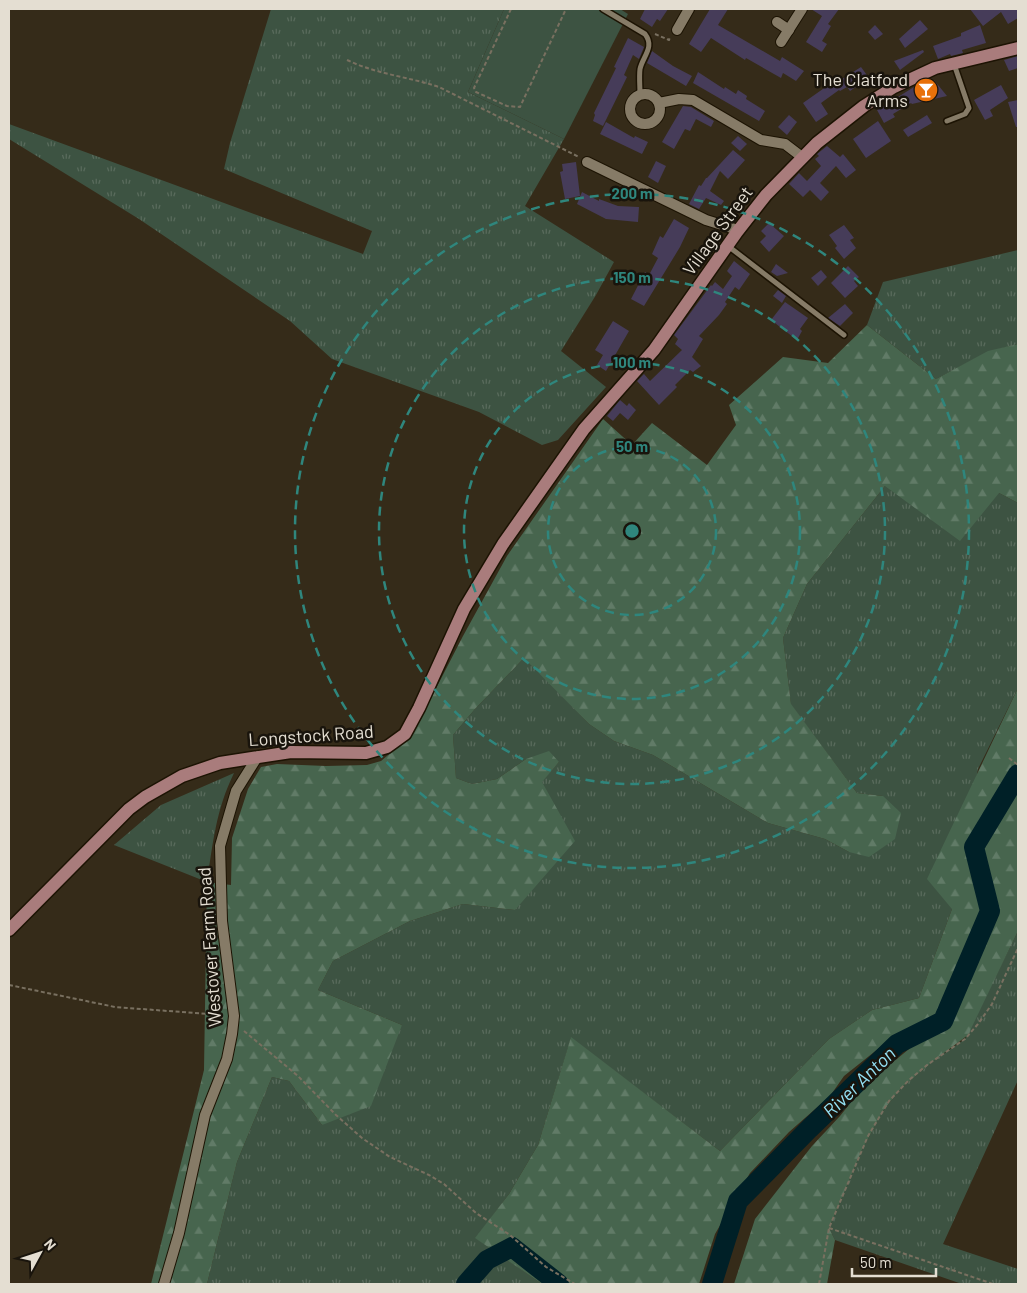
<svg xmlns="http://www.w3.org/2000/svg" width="1027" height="1293" font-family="Barlow,sans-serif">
<defs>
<pattern id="grass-tufts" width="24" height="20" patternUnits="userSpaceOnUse" patternTransform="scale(1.25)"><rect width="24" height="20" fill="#3d5342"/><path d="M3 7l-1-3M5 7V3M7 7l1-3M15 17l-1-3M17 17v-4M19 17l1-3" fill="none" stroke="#596b5c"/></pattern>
<pattern id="forest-firs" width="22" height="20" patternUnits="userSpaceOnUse" patternTransform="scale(1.25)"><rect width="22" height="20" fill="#47654e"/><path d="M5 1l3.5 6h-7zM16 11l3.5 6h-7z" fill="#617b67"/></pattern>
</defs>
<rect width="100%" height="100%" fill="#352b19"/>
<g fill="url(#grass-tufts)">
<polygon points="271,9 504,9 468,92 564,139 525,206 614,262 596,295 561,351 606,387 558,440 542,445 479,412 332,359 290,321 139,219 9,139 9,124 363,254 372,231 224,169 230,143"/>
<polygon points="1018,250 1018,344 988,352 936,379 867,325 883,282"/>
<polygon points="885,486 999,493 1018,503 1018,688 978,769 952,909 919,998 872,1010 829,1039 720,1151 571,1038 538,1145 509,1194 476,1238 542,1284 207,1284 237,1162 272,1077 289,1081 322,1125 402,1025 318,990 333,961 410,921 463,904 515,910 542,781 559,762 526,759 497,779 472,784 456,778 453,735 475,709 525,657 589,724 614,741 653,755 768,823 825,839 849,852 883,796 857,793 791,705 783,638 807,584"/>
<path d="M234,773c-18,37 -21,69 -27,109l-93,-37 47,-40z"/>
<polygon points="1018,931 1018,1080 943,1244 1018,1269 1018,1284 962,1284 835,1240 829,1228 862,1150 883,1111 901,1088 936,1059 965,1039"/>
</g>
<g fill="url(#forest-firs)">
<polygon points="867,325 936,379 988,351 1018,344 1018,503 999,493 960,541 885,486 807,584 783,638 791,704 857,793 883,796 901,813 895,839 869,857 849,852 825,839 768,823 653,755 614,741 589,724 524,658 475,709 453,735 456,778 472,784 497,779 526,759 549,751 559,762 542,782 575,841 515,910 463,904 410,921 333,961 318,990 402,1025 371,1106 322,1125 289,1081 272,1077 237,1162 207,1284 151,1284 204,1070 207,882 231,885 232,838 248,789 261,767 277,764 326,766 367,765 381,761 412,735 463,636 507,556 603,419 632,445 652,423 707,465 736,425 729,405 783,357 828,363"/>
<polygon points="1018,688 1018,931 968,1035 936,1059 901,1088 883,1111 862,1150 829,1228 835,1240 827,1284 734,1284 755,1219 812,1146 840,1116 864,1086 909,1049 898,1033 844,1076 830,1096 789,1132 750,1173 715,1234 699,1284 542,1284 475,1238 509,1194 538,1145 571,1037 720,1151 829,1039 872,1010 919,998 952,909 927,879"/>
</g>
<polygon fill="#3d5342" points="504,9 620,9 628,14 564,139 468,92"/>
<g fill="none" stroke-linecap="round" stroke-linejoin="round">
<g stroke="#002027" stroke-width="20">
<polyline points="466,1284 487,1260 512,1247 559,1284"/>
<polyline points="712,1284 738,1201 809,1129 897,1044 943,1021 990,911 974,847 1018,774"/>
</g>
</g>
<g fill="#463c59">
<polygon points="645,9 668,9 660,21 657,19 652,27 640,19"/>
<polygon points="710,9 728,9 718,25 780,61 782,57 804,71 796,81 783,73 781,78 746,58 745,60 711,38 701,52 689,44"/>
<polygon points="811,9 839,9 828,24 831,26 822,41 827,44 822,52 806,42 822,16"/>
<polygon points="970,9 1018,9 1018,18 1008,24 1001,12 983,26"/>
<polygon points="920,20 928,29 905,48 899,39"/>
<polygon points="875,25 883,34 875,40 868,32"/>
<polygon points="980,25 986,43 962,50 963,53 951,56 950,54 938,59 933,46 961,36 961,33"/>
<polygon points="628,38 644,47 639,59 633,55 624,75 627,77 603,126 593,121 595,115 594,113 616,68 614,67"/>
<polygon points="923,50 924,52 900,70 894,61"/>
<polygon points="652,51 673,66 692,76 686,86 647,63"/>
<polygon points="1018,56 1018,68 1009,71 1004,60"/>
<polygon points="861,67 869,78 850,91 847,87 840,91 839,90 821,103 828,114 816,122 803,103 837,79 839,81"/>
<polygon points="698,72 724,89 725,87 736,94 738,90 747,96 746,99 765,111 759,121 693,83"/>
<polygon points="934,80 947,96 912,104 911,103 893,114 895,117 884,123 877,110 914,87"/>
<polygon points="1001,85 1008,98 990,110 993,116 985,120 974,100"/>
<polygon points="1018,100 1018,127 1016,127 1008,102"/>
<polygon points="683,106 691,107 714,121 711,127 696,119 690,131 685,129 674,149 662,142"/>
<polygon points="789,115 797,122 787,135 778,127"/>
<polygon points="927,115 932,123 908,137 903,130"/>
<polygon points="878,121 891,141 866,158 853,139"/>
<polygon points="606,122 634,138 635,136 648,142 642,154 600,134"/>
<polygon points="738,136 747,144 740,151 731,143"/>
<polygon points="827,146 840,157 843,154 856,170 846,178 836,166 820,183 829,192 821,201 810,190 803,197 789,184 799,173 807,181 821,166 815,159 819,156 817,154"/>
<polygon points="733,150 745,160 728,179 720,171 710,191 724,201 721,205 706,198 699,209 689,204 699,185 701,186 706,178 707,178"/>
<polygon points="656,161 666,166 658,183 648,177"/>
<polygon points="576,162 580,196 565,199 560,172 563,171 562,164"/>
<polygon points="582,192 599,201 599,199 618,206 639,207 638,222 606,219 577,204"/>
<polygon points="674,219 689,228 680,247 644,306 631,299 645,272 649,275 658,258 652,254 660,236 663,238"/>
<polygon points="769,223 784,236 769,252 760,242 766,236 761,231"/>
<polygon points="844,225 854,238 850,240 856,248 844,259 835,248 837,246 829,235"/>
<polygon points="734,261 750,274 739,290 735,287 725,302 727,304 719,315 699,336 703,339 692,357 701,366 693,372 690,370 675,385 677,387 659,405 637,381 644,374 650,381 682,350 675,344 678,339 674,335 711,285 712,286 715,282 723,289 732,276 727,271"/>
<polygon points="776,264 788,273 777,276 771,272"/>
<polygon points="848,266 859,277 854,281 858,286 845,298 831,283"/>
<polygon points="821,270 827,277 818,286 811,278"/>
<polygon points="778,290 786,296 782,303 773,296"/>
<polygon points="785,302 808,318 800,329 802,331 797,340 771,320"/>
<polygon points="845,304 853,313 840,326 828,318"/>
<polygon points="613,321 629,331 606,371 597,365 603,355 595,350"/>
<polygon points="620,400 627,406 629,403 636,410 628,420 620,413 613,421 607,416"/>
</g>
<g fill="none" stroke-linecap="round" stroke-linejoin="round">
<g stroke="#1c1303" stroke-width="8">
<g id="lane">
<path d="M603,9l42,25c10,13 -2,22 -5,35 -1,8 0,17 0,26"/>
<polyline points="947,121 965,114 969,108 954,64"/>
<polyline points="728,246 844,335"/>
</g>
</g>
<g stroke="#1c1303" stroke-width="12">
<g id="street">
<polyline points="777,22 789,30"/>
<polyline points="677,30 689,9"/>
<polyline points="781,42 802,9"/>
<circle cx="645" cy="109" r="15"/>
<polyline points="659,103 679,99 693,100 761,140 785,144 802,157"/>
<polyline points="587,162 706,220 738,230"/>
<polyline points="164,1284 179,1233 205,1115 227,1059 232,1034 234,1016 222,921 220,846 236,791 258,756"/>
</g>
</g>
<g stroke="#1c1303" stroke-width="15">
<polyline id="secondary" points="9,930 129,809 145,797 182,776 220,763 291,752 366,753 387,747 405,734 419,708 464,609 503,544 584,429 654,350 737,232 766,195 817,143 864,106 894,87 935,68 1018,48"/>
</g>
<g stroke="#797060" stroke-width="2" stroke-dasharray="4 2.5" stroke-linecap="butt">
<polyline points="511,9 474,88 476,92 507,106 520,107 566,9"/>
<polyline points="655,34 669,40 670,37"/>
<path d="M347,60c29,14 62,17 92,27l140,70"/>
<polyline points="1009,758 1018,765"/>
<polyline points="9,985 115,1007 208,1014 223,1018"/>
<polyline points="244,1031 298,1076 336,1115 362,1138 390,1157 429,1175 444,1184 476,1213 510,1235 546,1267 575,1284"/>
<polyline points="829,1228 993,1284"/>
<polyline points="819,1284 829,1228 868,1136 889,1101 909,1080 927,1065 965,1039 978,1024 992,1004 1018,948"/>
</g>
<use href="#lane" stroke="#867b67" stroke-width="5"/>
<use href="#street" stroke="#867b67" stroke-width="10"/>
<use href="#secondary" stroke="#a97c7c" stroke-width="12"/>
</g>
<g fill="none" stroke="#2f867d" stroke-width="2.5" stroke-dasharray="9 6">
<circle cx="632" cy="531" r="84"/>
<circle cx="632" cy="531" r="168"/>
<circle cx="632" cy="531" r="253"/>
<circle cx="632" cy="531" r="337"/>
</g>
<defs>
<g id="bar-disc" transform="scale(1.25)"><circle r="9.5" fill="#e8710a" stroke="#19140c"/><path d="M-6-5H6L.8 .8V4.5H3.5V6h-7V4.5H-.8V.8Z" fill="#fff"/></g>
</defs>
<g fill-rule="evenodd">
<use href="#bar-disc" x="926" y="90"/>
</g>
<g text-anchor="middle" stroke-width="5" stroke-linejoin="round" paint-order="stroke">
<g font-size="18" fill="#e4ded2" stroke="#19140c" text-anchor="end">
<text x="908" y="86">The Clatford<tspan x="908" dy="21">Arms</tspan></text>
</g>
<g font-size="18" fill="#e4ded2" stroke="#19140c">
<text transform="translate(718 231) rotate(-54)" y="6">Village Street</text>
<text transform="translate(311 736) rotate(-4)" y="6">Longstock Road</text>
<text transform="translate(210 947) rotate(-94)" y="6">Westover Farm Road</text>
</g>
<g font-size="19" font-style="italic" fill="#94e1f5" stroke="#19140c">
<text transform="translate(859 1082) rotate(-44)" y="7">River Anton</text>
</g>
</g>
<circle cx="632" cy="531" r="8" fill="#2f867d" stroke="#19140c" stroke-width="2.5"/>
<g font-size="15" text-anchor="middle" font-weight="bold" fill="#2f867d" stroke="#19140c" stroke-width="5" stroke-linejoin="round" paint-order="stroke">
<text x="632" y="199">200 m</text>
<text x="632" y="283">150 m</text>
<text x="632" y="368">100 m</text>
<text x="632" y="452">50 m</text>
</g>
<rect width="1027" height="1293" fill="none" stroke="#e4ded2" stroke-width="20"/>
<g transform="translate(40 1253) rotate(50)" stroke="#19140c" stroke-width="4" paint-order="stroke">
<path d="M0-4L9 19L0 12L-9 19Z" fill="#e4ded2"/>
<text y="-8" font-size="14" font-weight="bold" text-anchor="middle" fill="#e4ded2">N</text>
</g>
<path d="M852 1268v8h84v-8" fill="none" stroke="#e4ded2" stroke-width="2.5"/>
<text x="860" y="1268" font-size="15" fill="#e4ded2" stroke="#19140c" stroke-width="4" paint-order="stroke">50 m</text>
</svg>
